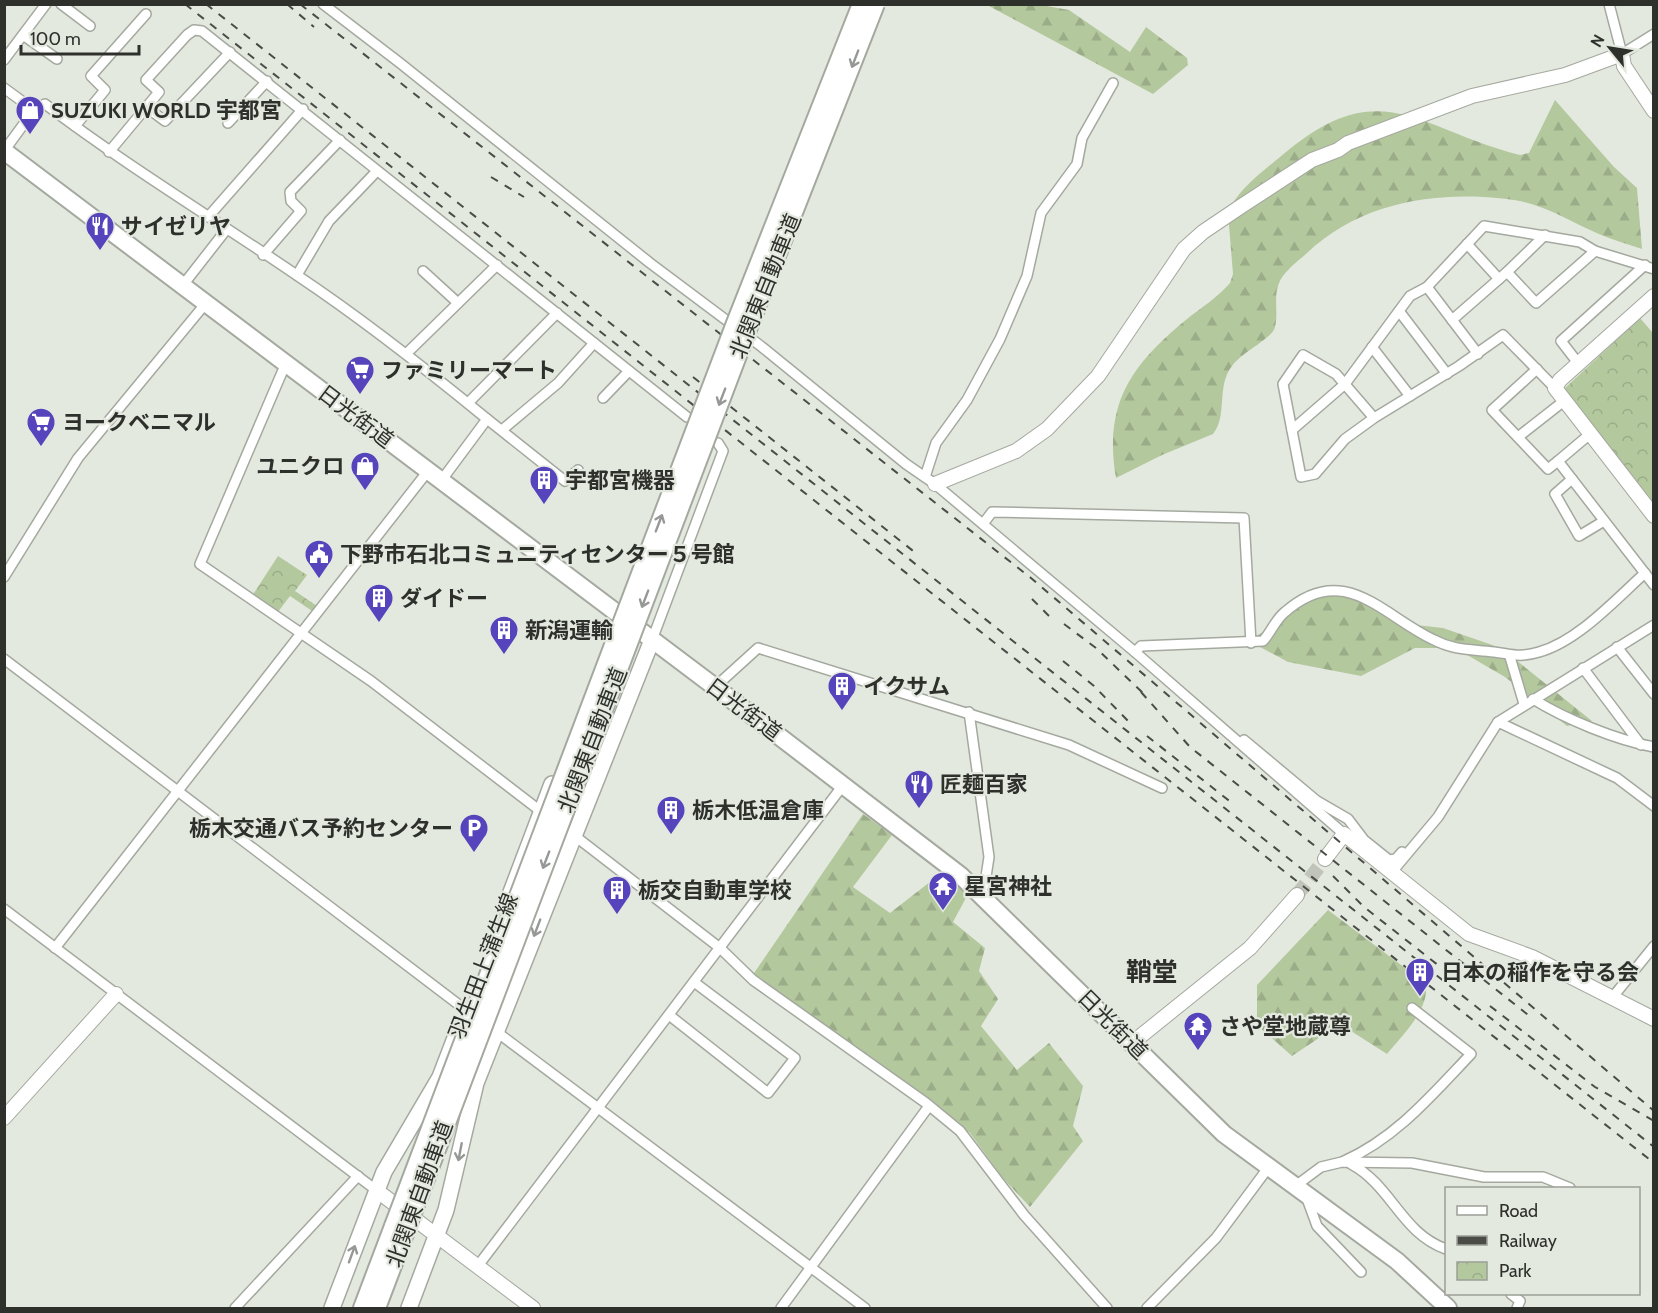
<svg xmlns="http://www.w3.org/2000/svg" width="1658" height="1313" font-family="Cabin,'Noto Sans JP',sans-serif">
<defs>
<pattern id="forest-firs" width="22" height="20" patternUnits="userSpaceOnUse" patternTransform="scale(1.5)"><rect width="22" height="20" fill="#b4c89e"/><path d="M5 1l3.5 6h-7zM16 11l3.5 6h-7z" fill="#9bac88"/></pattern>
<pattern id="park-crowns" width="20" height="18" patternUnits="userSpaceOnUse" patternTransform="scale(1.5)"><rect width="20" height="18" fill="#b4c89e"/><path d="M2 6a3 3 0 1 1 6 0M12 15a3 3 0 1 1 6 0" fill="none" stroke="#9bac88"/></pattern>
</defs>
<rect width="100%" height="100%" fill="#e4e9df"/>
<g fill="url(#forest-firs)">
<polygon points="987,5 1041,5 1069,10 1130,52 1146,27 1187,58 1188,65 1153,94"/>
<path d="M1555,100l59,67 23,21 5,61c-14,-5 -29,-9 -43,-15 -24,-10 -45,-24 -71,-31 -14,-4 -30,-5 -45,-6 -65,-3 -128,11 -176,56 -9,8 -20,16 -26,26 -9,16 -2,31 -6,48 -2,11 -33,25 -43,39 -16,20 -4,50 -19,68l-51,21 -46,23c-13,-75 16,-114 71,-159 15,-12 30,-21 43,-36l3,-9 -5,-61c9,-23 34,-41 52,-56 101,-87 137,-28 240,-2l9,-2z"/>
<polygon points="1355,593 1379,600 1416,625 1443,628 1501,648 1592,721 1567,726 1505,677 1462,652 1439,648 1415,648 1361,676 1288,662 1247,640 1266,631 1309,596"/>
<polygon points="863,814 892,835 853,887 890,913 944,871 968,894 953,922 985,948 979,971 998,999 981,1026 1017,1070 1049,1043 1083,1086 1073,1126 1083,1141 1030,1207 1002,1177 970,1133 899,1077 857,1051 752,976"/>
<path d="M1328,910l89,67 9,10c2,24 -25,50 -39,67l-47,-30 -48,32 -35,-31v-40z"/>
</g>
<g fill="url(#park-crowns)">
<polygon points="1640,318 1653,333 1653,502 1564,389"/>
<polygon points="278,556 307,575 295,591 317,606 312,611 290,596 278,612 252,596"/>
</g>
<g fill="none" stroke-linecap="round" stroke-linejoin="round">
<polyline stroke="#c0c4bb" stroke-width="14" stroke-dasharray="14 7" stroke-linecap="butt" points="1297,895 1325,859"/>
<g stroke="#a4a99f" stroke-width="12">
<g id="street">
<polyline points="61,4 90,26"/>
<polyline points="323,4 400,63 650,263 762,347 906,464 935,484 1135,652 1344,834"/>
<polyline points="1609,4 1622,54 1654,34"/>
<polyline points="23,35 57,59"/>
<polyline points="4,60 46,4"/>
<polyline points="4,88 34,110"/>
<polyline points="146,107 165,121 230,52"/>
<polyline points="228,123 267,81"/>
<polyline points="75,126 105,90 91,76 146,14"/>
<path d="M4,151l30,-41 11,-6c82,62 168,114 253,172 66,44 128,93 189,143l-46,62"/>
<polyline points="109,152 159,92 146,80 187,35 194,30 202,31 687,417"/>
<polyline points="208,217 303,109"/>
<polyline points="1467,244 1499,279"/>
<polyline points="263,255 301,211 291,201 290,192 340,140"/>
<polyline points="423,271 458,303"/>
<polyline points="1507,272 1545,235"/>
<polyline points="297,275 329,221 377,171"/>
<polyline points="183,285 226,230"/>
<polyline points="1427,287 1478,354"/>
<polyline points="1399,311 1447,374"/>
<polyline points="1452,320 1507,272 1536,303 1595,251"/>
<polyline points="1372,347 1410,396"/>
<polyline points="407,353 497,265"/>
<polyline points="286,363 200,564 371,681 543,813"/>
<polyline points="1578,363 1561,341 1645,265"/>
<polyline points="1537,369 1492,410 1548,469 1558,461 1654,585"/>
<polyline points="603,398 629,371"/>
<polyline points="468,403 557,313"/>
<polyline points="1374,418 1336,374 1303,355 1283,384 1301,477 1315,474 1345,439 1374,418 1459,366 1503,335 1555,388"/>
<polyline points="487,419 565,481 578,470"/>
<polyline points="502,430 558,383 594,343"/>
<polyline points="1292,430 1345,384 1410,296 1427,287 1484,226 1580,242 1595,251 1654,269"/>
<polyline points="1518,437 1564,401"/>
<polyline points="1558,461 1590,434"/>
<polyline points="925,477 936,443 967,400 1000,339 1027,276 1041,213 1077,164 1082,138 1113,83"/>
<polyline points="1572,479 1555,494 1579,536 1604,521"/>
<polyline points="983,524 992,512 1244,518 1251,643"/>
<polyline points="4,577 78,458 206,303"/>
<polyline points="652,640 723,451 718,443"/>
<polyline points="1617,647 1654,694"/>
<path d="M1135,652l6,-6 122,-5c9,-10 12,-21 22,-29 58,-51 96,2 147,27 23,12 38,10 62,13 18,2 25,6 45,0 39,-11 76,-52 106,-79"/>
<polyline points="1510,657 1524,704"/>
<polyline points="4,659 475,1017"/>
<polyline points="1583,668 1641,745"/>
<polyline points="715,687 758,648 1069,745 1162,788"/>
<path d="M1533,699c32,20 83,41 121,48"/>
<polyline points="969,712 989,857 985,883 980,893"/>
<polyline points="1498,722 1617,778 1654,806"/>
<polyline points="1244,740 1317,801 1348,819 1364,840 1389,860 1396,859 1402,852"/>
<polyline points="571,833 720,948 753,980 926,1103 960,1131 1024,1215 1107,1308"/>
<polyline points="1391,873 1438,817 1498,722 1654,625"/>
<polyline points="4,909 376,1190"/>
<polyline points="55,948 428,471"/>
<polyline points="1612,998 1654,946"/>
<polyline points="669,1015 768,1093 795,1058 694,982"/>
<polyline points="494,1030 865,1308"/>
<path d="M1344,1161c52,-23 88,-66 127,-107l-59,-46"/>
<path d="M1351,1164c41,22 50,69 95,85"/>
<polyline points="1294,1187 1321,1167 1342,1162 1412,1163 1484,1177 1543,1177 1570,1188"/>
<polyline points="1306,1196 1317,1226 1361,1272"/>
<polyline points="477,1267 844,784"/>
<polyline points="1511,1294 1520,1301 1517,1308"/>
<polyline points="235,1308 358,1176"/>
<polyline points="781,1308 929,1106"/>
<polyline points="1147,1308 1216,1238 1268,1168"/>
</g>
</g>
<g stroke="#a4a99f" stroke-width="16">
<g id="secondary">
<polyline points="1654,296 1560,380 1555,388 1654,516"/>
<polyline points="935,484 1016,451 1047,429 1098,376 1184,249 1203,232 1243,205 1312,160 1338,150 1348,143 1472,96 1565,75 1622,54 1624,66 1654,111"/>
<polyline points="1325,859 1344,834 1469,934 1532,957 1654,1019"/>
<polyline points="1132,1043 1250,948 1297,895"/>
<polyline points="4,1118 116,994"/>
<polyline points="376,1190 533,1308"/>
</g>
</g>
<g stroke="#a4a99f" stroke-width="18">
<g id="primary">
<polyline points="505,908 552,784"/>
<polyline points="332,1308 384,1172 440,1077 460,1025"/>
<polyline points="409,1308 446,1210 476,1083 652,640"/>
</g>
</g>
<g stroke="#a4a99f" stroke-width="20">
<g id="highway">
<polyline points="4,151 715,687 960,875 1224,1134 1397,1261 1448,1308"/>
<polyline points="362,1308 393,1226"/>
<polyline points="377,1308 405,1234"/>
</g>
</g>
<use href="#street" stroke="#fff" stroke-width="9"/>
<use href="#secondary" stroke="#fff" stroke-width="14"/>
<use href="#primary" stroke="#fff" stroke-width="15"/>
<use href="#highway" stroke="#fff" stroke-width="16"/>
<g stroke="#494c47" stroke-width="2" stroke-dasharray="8 8" stroke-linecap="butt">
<polyline points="185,4 1654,1163"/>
<polyline points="206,4 1654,1147"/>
<polyline points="287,4 314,27"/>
<polyline points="300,4 1031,578 1654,1111"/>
<polyline points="491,177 524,197"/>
<polyline points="693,377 917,554"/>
<polyline points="1032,599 1051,618"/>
<polyline points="1064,624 1096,648 1147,697"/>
<polyline points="1063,661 1094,686 1129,722"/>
<polyline points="1141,692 1190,747 1532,1018"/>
<polyline points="1147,736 1232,803"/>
<polyline points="1333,876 1364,907 1443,969"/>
<polyline points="1490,1006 1595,1087 1654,1121"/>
</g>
<g stroke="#a4a99f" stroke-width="20" stroke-linecap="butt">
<g id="highway-bridge">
<polyline points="393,1226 735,323 861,4"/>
<polyline points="405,1234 747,332 876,4"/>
</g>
</g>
<use href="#highway-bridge" stroke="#fff" stroke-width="16"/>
</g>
<defs><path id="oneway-shaft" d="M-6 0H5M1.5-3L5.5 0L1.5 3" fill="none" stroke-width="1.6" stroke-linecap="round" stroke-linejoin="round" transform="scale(1.5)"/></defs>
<g stroke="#969896">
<use href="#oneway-shaft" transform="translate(855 59) rotate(111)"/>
<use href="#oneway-shaft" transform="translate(722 397) rotate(111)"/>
<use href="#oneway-shaft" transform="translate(659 523) rotate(-69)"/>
<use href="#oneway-shaft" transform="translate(645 599) rotate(111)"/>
<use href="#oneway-shaft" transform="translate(546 860) rotate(111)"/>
<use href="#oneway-shaft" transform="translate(537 928) rotate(111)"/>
<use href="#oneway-shaft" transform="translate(460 1152) rotate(101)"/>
<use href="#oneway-shaft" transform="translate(352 1254) rotate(-70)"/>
</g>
<defs>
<g id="shop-pin" transform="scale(1.5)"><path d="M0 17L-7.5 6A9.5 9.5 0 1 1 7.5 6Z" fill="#5644bc" stroke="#e4e9df"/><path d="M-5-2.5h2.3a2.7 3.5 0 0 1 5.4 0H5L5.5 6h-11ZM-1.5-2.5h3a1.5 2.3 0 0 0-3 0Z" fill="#fff"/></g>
<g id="restaurant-pin" transform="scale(1.5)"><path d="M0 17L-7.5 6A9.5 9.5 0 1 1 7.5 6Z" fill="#5644bc" stroke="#e4e9df"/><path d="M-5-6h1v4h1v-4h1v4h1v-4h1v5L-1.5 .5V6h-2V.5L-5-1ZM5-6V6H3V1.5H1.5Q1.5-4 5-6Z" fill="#fff"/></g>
<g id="supermarket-pin" transform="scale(1.5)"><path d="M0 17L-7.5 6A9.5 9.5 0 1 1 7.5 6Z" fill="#5644bc" stroke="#e4e9df"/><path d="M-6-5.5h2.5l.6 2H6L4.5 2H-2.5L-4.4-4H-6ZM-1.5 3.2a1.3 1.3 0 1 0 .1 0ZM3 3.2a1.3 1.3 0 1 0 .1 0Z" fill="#fff"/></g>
<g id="building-pin" transform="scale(1.5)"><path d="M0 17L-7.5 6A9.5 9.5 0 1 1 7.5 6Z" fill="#5644bc" stroke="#e4e9df"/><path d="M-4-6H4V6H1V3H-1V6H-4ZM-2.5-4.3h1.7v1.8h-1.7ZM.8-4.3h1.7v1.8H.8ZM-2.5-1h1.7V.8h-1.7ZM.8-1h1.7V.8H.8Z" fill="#fff"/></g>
<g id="civic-pin" transform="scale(1.5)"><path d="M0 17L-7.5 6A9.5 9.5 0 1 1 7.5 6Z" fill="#5644bc" stroke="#e4e9df"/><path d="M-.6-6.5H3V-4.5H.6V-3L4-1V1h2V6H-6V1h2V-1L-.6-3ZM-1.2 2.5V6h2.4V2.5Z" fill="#fff"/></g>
<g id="parking-pin" transform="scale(1.5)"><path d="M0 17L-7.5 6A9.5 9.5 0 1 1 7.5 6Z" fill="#5644bc" stroke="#e4e9df"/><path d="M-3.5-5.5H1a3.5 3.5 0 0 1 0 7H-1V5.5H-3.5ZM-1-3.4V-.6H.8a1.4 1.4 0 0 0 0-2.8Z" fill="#fff"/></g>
<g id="temple-pin" transform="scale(1.5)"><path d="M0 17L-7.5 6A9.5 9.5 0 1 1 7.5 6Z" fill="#5644bc" stroke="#e4e9df"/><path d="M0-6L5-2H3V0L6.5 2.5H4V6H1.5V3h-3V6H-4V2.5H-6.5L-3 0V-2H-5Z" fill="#fff"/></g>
</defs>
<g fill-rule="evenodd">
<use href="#shop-pin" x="30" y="110"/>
<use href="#restaurant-pin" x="100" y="226"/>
<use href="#supermarket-pin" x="360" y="370"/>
<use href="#supermarket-pin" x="41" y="422"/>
<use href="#shop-pin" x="365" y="466"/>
<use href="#building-pin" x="544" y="480"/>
<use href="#civic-pin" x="319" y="554"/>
<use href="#building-pin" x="379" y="598"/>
<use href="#building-pin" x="504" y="630"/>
<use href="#building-pin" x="842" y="686"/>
<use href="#restaurant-pin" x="919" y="784"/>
<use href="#building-pin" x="671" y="810"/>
<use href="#parking-pin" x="474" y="828"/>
<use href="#temple-pin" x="943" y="886"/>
<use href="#building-pin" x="617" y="890"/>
<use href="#building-pin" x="1420" y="972"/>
<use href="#temple-pin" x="1198" y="1026"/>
</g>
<g text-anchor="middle" stroke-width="4.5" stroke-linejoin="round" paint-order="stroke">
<g font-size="22" font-weight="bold" fill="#2e302c" stroke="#e4e9df" text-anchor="start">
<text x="51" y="118">SUZUKI WORLD 宇都宮</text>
<text x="121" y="234">サイゼリヤ</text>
<text x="381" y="378">ファミリーマート</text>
<text x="62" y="430">ヨークベニマル</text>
<text x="344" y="474" text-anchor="end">ユニクロ</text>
<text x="565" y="488">宇都宮機器</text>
<text x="340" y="562">下野市石北コミュニティセンター５号館</text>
<text x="400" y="606">ダイドー</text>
<text x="525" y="638">新潟運輸</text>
<text x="863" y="694">イクサム</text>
<text x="940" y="792">匠麺百家</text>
<text x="692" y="818">栃木低温倉庫</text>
<text x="453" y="836" text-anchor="end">栃木交通バス予約センター</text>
<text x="964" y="894">星宮神社</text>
<text x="638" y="898">栃交自動車学校</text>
<text x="1441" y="980">日本の稲作を守る会</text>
<text x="1219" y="1034">さや堂地蔵尊</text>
</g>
<g font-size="22" fill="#2e302c" stroke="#e4e9df">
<text transform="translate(765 286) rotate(-68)" y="8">北関東自動車道</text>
<text transform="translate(356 416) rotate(37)" y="8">日光街道</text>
<text transform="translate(744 709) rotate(37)" y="8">日光街道</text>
<text transform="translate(592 740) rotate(-69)" y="8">北関東自動車道</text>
<text transform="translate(483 966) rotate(-69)" y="8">羽生田上蒲生線</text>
<text transform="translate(1113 1024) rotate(45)" y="8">日光街道</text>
<text transform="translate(419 1194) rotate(-70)" y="8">北関東自動車道</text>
</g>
<g font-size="26" font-weight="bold" fill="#2e302c" stroke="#e4e9df">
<text x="1152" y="981">鞘堂</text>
</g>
</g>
<rect width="1658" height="1313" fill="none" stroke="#2e302c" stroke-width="12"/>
<rect x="1445" y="1187" width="195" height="108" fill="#e4e9df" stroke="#9b9f97" stroke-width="1.5"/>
<rect x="1457" y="1206" width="30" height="9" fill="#ffffff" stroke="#9b9f97" stroke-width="1.5"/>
<text x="1499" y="1217" font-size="18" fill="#2e302c">Road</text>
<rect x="1457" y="1236" width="30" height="9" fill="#494c47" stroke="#9b9f97" stroke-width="1.5"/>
<text x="1499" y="1247" font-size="18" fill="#2e302c">Railway</text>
<rect x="1457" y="1262" width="30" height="18" fill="url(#park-crowns)" stroke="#9b9f97" stroke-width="1.5"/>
<text x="1499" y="1277" font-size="18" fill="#2e302c">Park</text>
<g transform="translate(1610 48) rotate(300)" stroke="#e4e9df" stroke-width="4.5" paint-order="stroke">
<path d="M0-4.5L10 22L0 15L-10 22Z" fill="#2e302c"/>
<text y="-9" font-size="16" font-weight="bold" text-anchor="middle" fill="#2e302c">N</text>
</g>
<path d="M21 45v9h118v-9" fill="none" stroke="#2e302c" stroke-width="3"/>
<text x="30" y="45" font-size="18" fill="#2e302c" stroke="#e4e9df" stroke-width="4.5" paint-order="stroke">100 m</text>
</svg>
